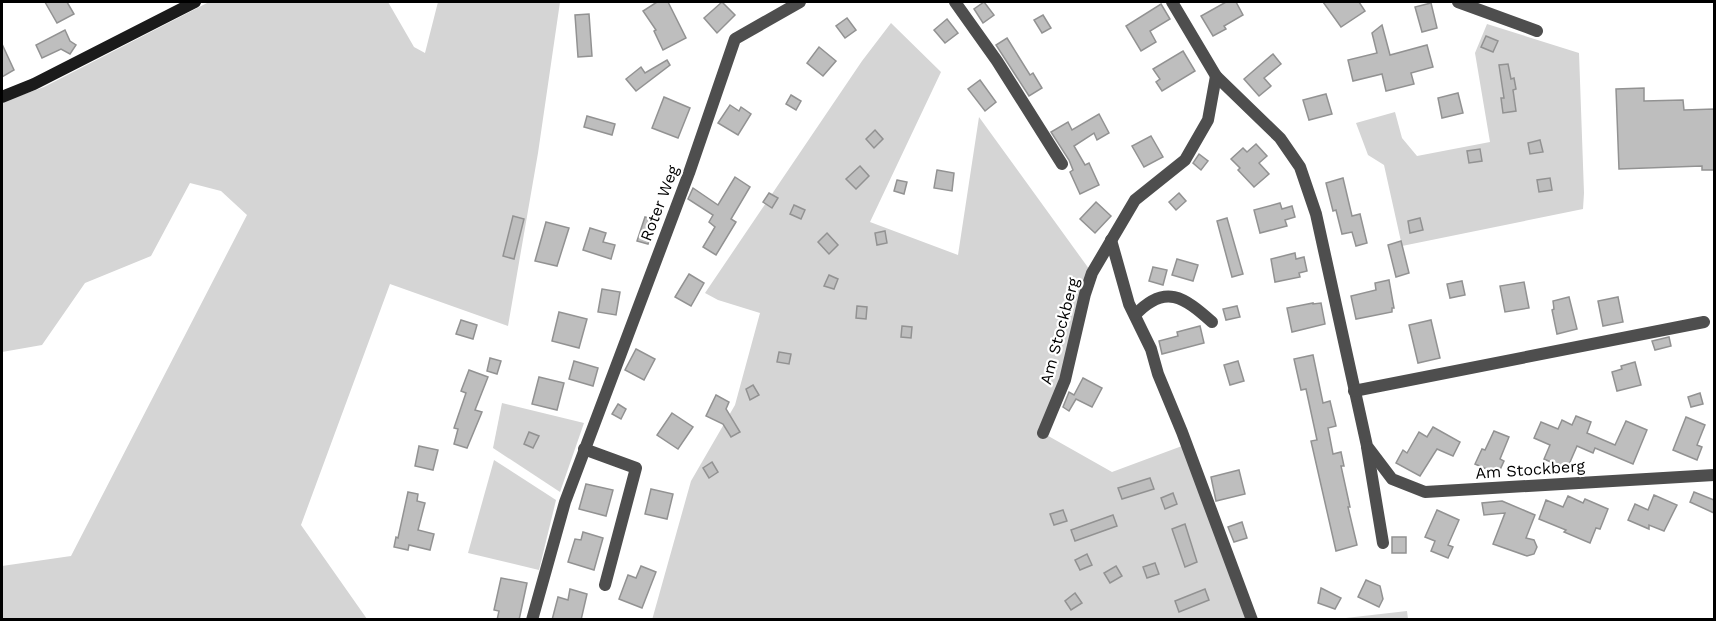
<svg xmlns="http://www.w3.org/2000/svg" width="1716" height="621" font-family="'Work Sans',sans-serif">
<rect width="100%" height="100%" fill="#fff"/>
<g fill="#d5d5d5">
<polygon points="209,2 388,2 414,47 425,53 438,2 560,2 538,153 508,326 390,284 301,525 367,619 2,619 2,566 71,556 247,215 221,191 190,183 151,256 85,283 42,345 2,352 2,102 44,87"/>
<polygon points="891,23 941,72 870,222 958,255 979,117 1092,273 1043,433 1112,472 1182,446 1246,619 652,620 691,481 735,405 760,313 718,300 705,293 862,61"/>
<polygon points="1487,24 1579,53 1584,193 1583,209 1402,246 1384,165 1368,155 1356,123 1395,112 1402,138 1417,156 1490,142 1475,53"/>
<polygon points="502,403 584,423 560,492 493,448"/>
<polygon points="494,460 556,500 539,570 468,553"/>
<polygon points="1407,611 1408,619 1337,619"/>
</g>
<g fill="#bebebe" stroke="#929292" stroke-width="1.5">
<polygon points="45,2 67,2 74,14 57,23"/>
<polygon points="657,2 668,2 686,38 663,50 654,31 656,30 643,11"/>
<polygon points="722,2 735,15 717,33 704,18"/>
<polygon points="984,2 994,15 983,23 974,9"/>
<polygon points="1226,2 1236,2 1243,15 1224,26 1226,29 1213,36 1201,16"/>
<polygon points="1323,2 1359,2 1365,11 1341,27"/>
<polygon points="1431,3 1437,28 1422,32 1415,7"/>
<polygon points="1161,4 1170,19 1150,31 1156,42 1141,51 1126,26"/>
<polygon points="589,14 592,56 578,57 575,15"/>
<polygon points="1043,15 1051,28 1042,33 1034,20"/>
<polygon points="847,18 856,30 845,38 836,26"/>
<polygon points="947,19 958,33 945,43 934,30"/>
<polygon points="1382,25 1390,55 1427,45 1433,67 1411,73 1414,84 1386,91 1382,74 1353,81 1348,60 1377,53 1372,33"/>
<polygon points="65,30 70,41 76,45 70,54 61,49 42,58 36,45"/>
<polygon points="1486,36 1498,41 1493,52 1481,47"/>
<polygon points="1007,38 1030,75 1033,73 1042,88 1029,96 996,45"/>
<polygon points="2,44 14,70 2,77"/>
<polygon points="819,47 836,61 823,76 807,63"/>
<polygon points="1183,51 1195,71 1162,91 1156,82 1160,79 1153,69"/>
<polygon points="1273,54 1281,64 1264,78 1271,86 1259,96 1244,79"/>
<polygon points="667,60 670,65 636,91 626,79 641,67 645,73"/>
<polygon points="1508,64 1511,79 1514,78 1516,89 1513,90 1516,111 1503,113 1501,98 1504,98 1499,65"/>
<polygon points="980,80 996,102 985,111 968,89"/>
<polygon points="1644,88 1644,101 1683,100 1684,110 1714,109 1714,170 1702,170 1702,166 1619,169 1616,89"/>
<polygon points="1458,93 1463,113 1442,118 1438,98"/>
<polygon points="1326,94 1332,114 1309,120 1303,100"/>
<polygon points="791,95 801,101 796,110 786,104"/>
<polygon points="664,97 690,108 678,138 652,128"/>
<polygon points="730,105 739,111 741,107 751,114 738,135 718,123"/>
<polygon points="1099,114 1109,133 1097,140 1094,133 1074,146 1085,165 1089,163 1099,185 1080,194 1070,172 1073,170 1069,160 1051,132 1068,122 1072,130"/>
<polygon points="587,116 615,124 612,135 584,127"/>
<polygon points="875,130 883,139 874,148 866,139"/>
<polygon points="1151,136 1163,157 1144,167 1132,146"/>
<polygon points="1540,140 1543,152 1530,154 1528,143"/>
<polygon points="1256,144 1267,156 1259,163 1269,174 1254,187 1238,170 1240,168 1231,159 1243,148 1247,152"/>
<polygon points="1480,149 1482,161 1469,163 1467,151"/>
<polygon points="1199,154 1208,161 1201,170 1193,163"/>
<polygon points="860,166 869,176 856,189 846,179"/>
<polygon points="937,170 954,173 952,191 934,188"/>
<polygon points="735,177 750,187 731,219 736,222 716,255 703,247 715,227 709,222 713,215 688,199 693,188 718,205"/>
<polygon points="1343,178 1352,216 1360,214 1367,243 1356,246 1352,232 1342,234 1336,210 1333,211 1326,183"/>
<polygon points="1550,178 1552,190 1539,192 1537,180"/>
<polygon points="897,180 907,182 904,194 894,191"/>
<polygon points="769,193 778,198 772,208 763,202"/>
<polygon points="1179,193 1186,201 1176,210 1169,202"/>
<polygon points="1096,202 1111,216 1095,233 1080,219"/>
<polygon points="1280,203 1282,209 1292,206 1295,217 1285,220 1287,226 1260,233 1254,210"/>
<polygon points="794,205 805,210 801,219 790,214"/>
<polygon points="513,216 524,219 514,259 503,256"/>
<polygon points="645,217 656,220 648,244 637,241"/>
<polygon points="1227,218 1243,274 1232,277 1217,221"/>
<polygon points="1420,218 1423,230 1410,233 1408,221"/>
<polygon points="546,222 569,228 557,266 535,261"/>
<polygon points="590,228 606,233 603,242 615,245 611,259 583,250"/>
<polygon points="885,231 887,243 877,245 875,233"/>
<polygon points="827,233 838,245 829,254 818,242"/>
<polygon points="1401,241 1409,273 1396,277 1388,245"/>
<polygon points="1295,253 1296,259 1304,257 1307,271 1299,273 1300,277 1275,282 1271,259"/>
<polygon points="1177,259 1198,265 1193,281 1172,275"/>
<polygon points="1153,267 1167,270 1163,285 1149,281"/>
<polygon points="689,274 704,283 691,306 675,297"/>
<polygon points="829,275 838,279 834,289 824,286"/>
<polygon points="1389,280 1394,308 1392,308 1392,312 1356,319 1351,296 1376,290 1375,283"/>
<polygon points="1462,281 1465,295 1450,298 1447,284"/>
<polygon points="1524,282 1529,308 1505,312 1500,286"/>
<polygon points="602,289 620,292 616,315 598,312"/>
<polygon points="1569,297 1577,329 1557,334 1552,310 1554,309 1553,301"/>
<polygon points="1618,297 1623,322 1603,326 1598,301"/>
<polygon points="1313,303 1313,304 1321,303 1325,324 1292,332 1287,308"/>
<polygon points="857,306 867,307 866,319 856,318"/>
<polygon points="1237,306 1240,317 1226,320 1223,309"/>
<polygon points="559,312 587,319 579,348 552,341"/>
<polygon points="461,320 477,325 473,339 456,334"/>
<polygon points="1431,320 1440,358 1418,363 1409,325"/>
<polygon points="902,326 912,327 911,338 901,337"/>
<polygon points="1200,326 1204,343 1162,354 1159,341 1178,336 1177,332"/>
<polygon points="1669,337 1671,346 1655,350 1652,341"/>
<polygon points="636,349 655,359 644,380 625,370"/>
<polygon points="779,352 791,354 789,364 777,362"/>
<polygon points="1313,355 1323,403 1330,401 1336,426 1328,428 1333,454 1341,452 1344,466 1341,466 1350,507 1348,507 1357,545 1336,551 1311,441 1317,440 1306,389 1301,390 1294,359"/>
<polygon points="490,358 501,361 497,374 487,371"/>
<polygon points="574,361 598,368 593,386 569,379"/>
<polygon points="1238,361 1244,381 1230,385 1224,365"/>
<polygon points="1635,362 1641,385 1617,391 1612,372 1622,369 1621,366"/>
<polygon points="469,370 488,377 475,410 482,412 467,448 454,444 458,429 454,428 466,393 461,391"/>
<polygon points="539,377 564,383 557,410 532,404"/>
<polygon points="1083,378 1102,388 1092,407 1076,399 1069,411 1063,407 1069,392 1074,395"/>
<polygon points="753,385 759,395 750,400 746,389"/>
<polygon points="1700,393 1703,404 1691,407 1688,397"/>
<polygon points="716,395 729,402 726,409 740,432 731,437 723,424 706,416"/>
<polygon points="618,404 626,409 621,419 612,414"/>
<polygon points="672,413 693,427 678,449 657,435"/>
<polygon points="1576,416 1591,422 1587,433 1615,445 1626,421 1647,430 1633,464 1595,448 1593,453 1577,446 1567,469 1544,459 1550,445 1534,438 1541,422 1558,429 1562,420 1572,425"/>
<polygon points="1686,417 1705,425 1697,445 1702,447 1697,460 1673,450"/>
<polygon points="1433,427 1460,442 1453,456 1437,449 1420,476 1396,463 1403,450 1407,453 1419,432 1427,437"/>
<polygon points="1494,431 1509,437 1500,459 1504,461 1498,474 1475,464 1482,449 1485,450"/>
<polygon points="529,432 539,436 533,448 524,444"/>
<polygon points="419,446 438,450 433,470 415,466"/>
<polygon points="712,462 718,472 709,478 703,468"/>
<polygon points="1239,470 1245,494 1216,501 1211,477"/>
<polygon points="1150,478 1154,489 1122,499 1118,488"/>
<polygon points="586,484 613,490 606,516 579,509"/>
<polygon points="651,489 673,494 667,519 645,514"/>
<polygon points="408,492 418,494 417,501 425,503 418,530 434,534 430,550 409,545 408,550 394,547 396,537 398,538"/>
<polygon points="1694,492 1714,500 1714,513 1690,502"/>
<polygon points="1173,493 1177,504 1165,509 1161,498"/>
<polygon points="1654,495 1677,505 1664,531 1649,525 1649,529 1628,520 1635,504 1648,510"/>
<polygon points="1568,496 1583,503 1585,499 1608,509 1600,529 1596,528 1590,543 1564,532 1566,530 1539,519 1546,500 1563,507"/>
<polygon points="1502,501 1535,515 1526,538 1534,540 1537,547 1534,554 1527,556 1493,544 1505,513 1484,515 1482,503"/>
<polygon points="1063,510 1067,521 1054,525 1050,514"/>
<polygon points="1437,510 1459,520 1448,545 1453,547 1448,558 1431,551 1435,541 1425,537"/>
<polygon points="1113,515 1117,526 1075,541 1071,530"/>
<polygon points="1242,522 1247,538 1234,542 1228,527"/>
<polygon points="1185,524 1197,562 1185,567 1172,529"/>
<polygon points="583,532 603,538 594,570 568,562 575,539 581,540"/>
<rect x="1392" y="537" width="14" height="16"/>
<polygon points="1087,554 1092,565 1080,570 1075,560"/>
<polygon points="1155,563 1159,574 1147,578 1143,567"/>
<polygon points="641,566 656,572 642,608 619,599 628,575 636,578"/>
<polygon points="1116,566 1122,576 1110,583 1104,573"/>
<polygon points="501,578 527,583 519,620 497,620 499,611 494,610"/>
<polygon points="1366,580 1380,586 1383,599 1379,607 1358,597"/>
<polygon points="1321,588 1341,598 1335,609 1318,603"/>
<polygon points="570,589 587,594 581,620 552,620 558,597 568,600"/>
<polygon points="1205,589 1209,600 1179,612 1175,601"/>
<polygon points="1075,593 1082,603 1071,610 1065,601"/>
</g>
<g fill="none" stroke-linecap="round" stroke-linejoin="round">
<g stroke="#4e4e4e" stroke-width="12">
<polyline points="955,2 997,61 1062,164"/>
<polyline points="1172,2 1216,76 1280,138 1300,167 1316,214 1367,446 1392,479 1425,492 1714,475"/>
<polyline points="1458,2 1537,31"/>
<polyline points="1111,240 1129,304 1151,349 1158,374 1182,432 1252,620"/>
<path d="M1135,315c30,-32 49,-18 77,7"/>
<polyline points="1354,391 1704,322"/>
<polyline points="1043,433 1065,380 1085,294 1092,273 1135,200 1185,160 1208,120 1216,76"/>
<polyline points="1367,447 1383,543"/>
<polyline points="584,449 636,468 605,585"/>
<polyline points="532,620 565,502 689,173 735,39 800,2"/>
</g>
<polyline stroke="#1b1b1b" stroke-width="12" points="2,97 34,84 195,2"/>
</g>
<g text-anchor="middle" stroke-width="4.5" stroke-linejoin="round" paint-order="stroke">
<g font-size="16" fill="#000" stroke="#fff">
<text transform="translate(659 203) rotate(-69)" y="6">Roter Weg</text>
<text transform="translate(1059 331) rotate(-75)" y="6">Am Stockberg</text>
<text transform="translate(1530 469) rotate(-4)" y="6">Am Stockberg</text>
</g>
</g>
<rect width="1716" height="621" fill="none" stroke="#000000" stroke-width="6"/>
</svg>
